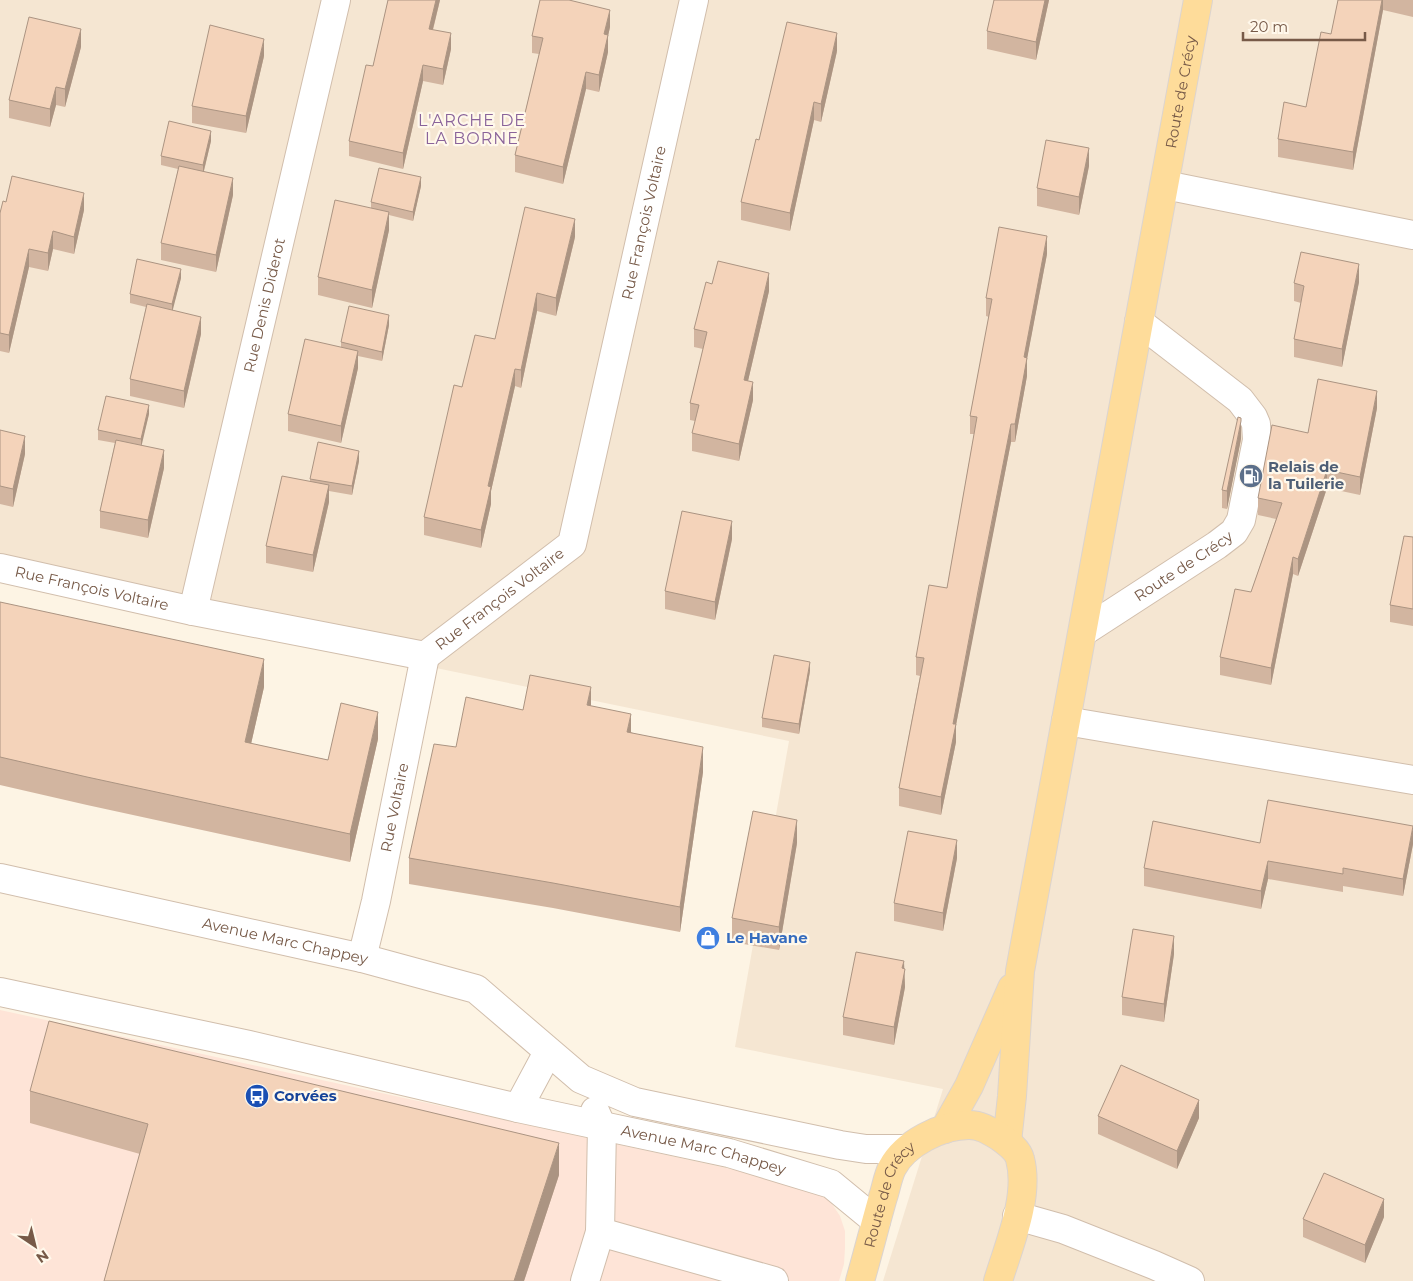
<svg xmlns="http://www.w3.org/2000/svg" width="1413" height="1281" font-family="Montserrat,sans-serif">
<rect width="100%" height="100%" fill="#fdf4e4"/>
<polygon fill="#f5e6d2" points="0,0 1413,0 1413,1281 883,1281 943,1089 735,1047 789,741 0,578"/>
<polygon fill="#fee4d7" points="0,1010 813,1187 828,1198 840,1216 845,1231 845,1248 844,1264 839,1281 0,1281"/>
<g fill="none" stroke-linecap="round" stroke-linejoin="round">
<g stroke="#d1beac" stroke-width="30">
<g id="minor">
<polyline points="1165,185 1413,235"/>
<path id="s1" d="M0,568l193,43 232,45 147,-112 122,-544"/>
<path id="s2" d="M193,611l143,-611"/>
<path id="s3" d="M1083,632l134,-87 17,-13 7,-12 16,-80 -1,-16 -3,-7 -13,-17 -101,-78"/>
<polyline points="1066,721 1413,780"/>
<path id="s4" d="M0,878l362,80 114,31 105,90 54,23 205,43 26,4h41"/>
<path id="s5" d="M362,958l14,-57 49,-245"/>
<path id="s6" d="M0,992l249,53 269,63 211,45 102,31 45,37"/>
<polyline points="518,1108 548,1052"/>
<polyline points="1017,1216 1063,1229 1154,1265 1190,1281"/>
<polyline points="600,1232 774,1281"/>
<polyline points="585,1281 600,1232 602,1127 595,1111"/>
</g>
</g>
<g stroke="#dcd4cf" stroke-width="30">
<g id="major">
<polyline points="945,1129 969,1086 1012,988"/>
<path id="s7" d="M1007,1142l5,-46 8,-125 178,-971"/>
<path id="s8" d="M860,1281c8,-28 15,-56 23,-84 3,-9 5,-21 9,-29 13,-25 50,-43 77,-43 12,0 21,6 31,12 7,5 18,13 20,22 10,37 -11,86 -22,122"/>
</g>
</g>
<use href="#minor" stroke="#fff" stroke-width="28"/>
<use href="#major" stroke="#fedc9a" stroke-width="28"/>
</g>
<g fill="#d2b5a0">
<polygon points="388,0 440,0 433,30 451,49 443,85 423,81 403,169 349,156 349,141 373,66"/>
<polygon points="994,0 1049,0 1036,60 987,49 987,31"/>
<polygon points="1338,0 1413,0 1413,17 1383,10 1353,170 1278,157 1278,139 1306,107 1331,34"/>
<polygon points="610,27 608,36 608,52 599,92 586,89 563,184 515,172 515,155 539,54 532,53 532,36"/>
<polygon points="81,47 65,107 56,105 50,127 9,118 9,100"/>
<polygon points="837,51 821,122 814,120 790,231 741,220 741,202 759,140"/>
<polygon points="264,56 246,133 192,123 192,106"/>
<polygon points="211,141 204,171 233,195 216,272 161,260 161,243 178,169 161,165 161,156"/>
<polygon points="1089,166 1079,215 1037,206 1037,188"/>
<polygon points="421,186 413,221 389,215 389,230 372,308 318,295 318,277 371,208 371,202"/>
<polygon points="6,202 84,210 74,254 53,249 48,271 29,267 9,353 0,351 0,213"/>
<polygon points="575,237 556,316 537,311 521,388 515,386 491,491 491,504 481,548 424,535 424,517 462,387"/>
<polygon points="1047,254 1027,358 1027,376 1015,442 1011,442 979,603 956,725 956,742 941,815 899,806 899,788 920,676 916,675 916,657 947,588 974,434 970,434 970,416 989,317 986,316 986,298"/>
<polygon points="181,278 172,310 201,334 184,408 130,396 130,379 146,307 130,303 130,294"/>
<polygon points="1359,282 1342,367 1294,357 1294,339 1301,303 1294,301 1294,283"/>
<polygon points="712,284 769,291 748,381 753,400 739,461 692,451 692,433 695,421 690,420 690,403 703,349 694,347 694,329"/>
<polygon points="389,325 382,361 358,356 358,368 341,443 288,431 288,414 341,347 341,342"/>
<polygon points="1377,408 1360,495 1327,488 1298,576 1293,574 1271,685 1220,675 1220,657 1251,592 1276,519 1258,515 1258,498"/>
<polygon points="149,414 141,445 164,468 148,538 100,528 100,511 115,443 98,440 98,430"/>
<polygon points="0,430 25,454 13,507 0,504"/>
<polygon points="1241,439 1227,509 1222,508 1222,490"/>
<polygon points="359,461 352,495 329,491 329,502 313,572 266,563 266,546 310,481 310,479"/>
<polygon points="1413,537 1413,626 1390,622 1390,605"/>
<polygon points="732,539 715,620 665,609 665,591"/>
<polygon points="0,602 264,687 251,744 328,760 378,739 350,862 87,805 0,785"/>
<polygon points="810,671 799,734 762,727 762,718"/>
<polygon points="591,706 631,732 703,772 680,932 553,908 409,884 409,858 456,747 523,710"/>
<polygon points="797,843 779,950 732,942 732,918"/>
<polygon points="1260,843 1413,844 1403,896 1343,886 1343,892 1268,879 1261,909 1144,886 1144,868"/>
<polygon points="957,858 943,931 894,921 894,903"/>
<polygon points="1174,954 1164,1022 1122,1015 1122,997"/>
<polygon points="904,969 905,987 894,1045 843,1035 843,1017"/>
<polygon points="30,1091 559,1175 524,1281 104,1281 140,1154 30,1123"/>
<polygon points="1098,1116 1199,1118 1177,1169 1098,1134"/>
<polygon points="1384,1217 1365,1263 1303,1237 1303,1219"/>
</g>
<g fill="#ab9482">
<polygon points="436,0 440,0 429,45 429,29"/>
<polygon points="1045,0 1049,0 1036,60 1036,42"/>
<polygon points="1382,0 1383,0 1383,10 1353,170 1353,152"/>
<polygon points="610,10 610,27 608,36 608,52 599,92 599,75 604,34"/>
<polygon points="81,29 81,47 65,107 65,89"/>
<polygon points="451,33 451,49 443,85 443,69"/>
<polygon points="837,33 837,51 821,122 821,104"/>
<polygon points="264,39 264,56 246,133 246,116"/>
<polygon points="423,65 423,81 403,169 403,153"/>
<polygon points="586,72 586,89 563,184 563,167"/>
<polygon points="56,87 56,105 50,127 50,109"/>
<polygon points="814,102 814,120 790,231 790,213"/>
<polygon points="211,131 211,141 203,174 203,165"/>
<polygon points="1089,148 1089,166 1079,215 1079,197"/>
<polygon points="421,177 421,186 413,221 413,212"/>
<polygon points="233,178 233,195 216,272 216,255"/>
<polygon points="84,193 84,210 74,254 74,237"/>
<polygon points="389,212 389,230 372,308 372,290"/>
<polygon points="575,219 575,237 556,316 556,298"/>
<polygon points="53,231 53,249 48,271 48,253"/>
<polygon points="1047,236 1047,254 1024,375 1024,357"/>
<polygon points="29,249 29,267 9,353 9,335"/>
<polygon points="1359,264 1359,282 1342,367 1342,349"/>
<polygon points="181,269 181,278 172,313 172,304"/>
<polygon points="769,273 769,291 744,398 744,380"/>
<polygon points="537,293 537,311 521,388 521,370"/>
<polygon points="389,315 389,325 382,361 382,352"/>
<polygon points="201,317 201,334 184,408 184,391"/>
<polygon points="358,351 358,368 341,443 341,426"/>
<polygon points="1027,358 1027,376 1015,442 1015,424"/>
<polygon points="515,369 515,386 491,491 491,504 481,548 481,530 488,486"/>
<polygon points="753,382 753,400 739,461 739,444"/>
<polygon points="1377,391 1377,408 1360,495 1360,477"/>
<polygon points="149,405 149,414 141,448 141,439"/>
<polygon points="1241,421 1241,439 1227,509 1227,491"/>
<polygon points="1011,424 1011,442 956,725 956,742 941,815 941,797 953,724"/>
<polygon points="25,436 25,454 13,507 13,489"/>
<polygon points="164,450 164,468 148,538 148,520"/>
<polygon points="359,451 359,461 352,495 352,486"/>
<polygon points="1327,470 1327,488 1298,576 1298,559"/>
<polygon points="329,485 329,502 313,572 313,555"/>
<polygon points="732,521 732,539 715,620 715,602"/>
<polygon points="1293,557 1293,574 1271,685 1271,668"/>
<polygon points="264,659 264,687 245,770 245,742"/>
<polygon points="810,662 810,671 799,734 799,724"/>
<polygon points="591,687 591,712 587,705"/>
<polygon points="378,712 378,739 350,862 350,834"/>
<polygon points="631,714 631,739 627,732"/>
<polygon points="703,747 703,772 680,932 680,907"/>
<polygon points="797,820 797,843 779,950 779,927"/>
<polygon points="1413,826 1413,844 1403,896 1403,879"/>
<polygon points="957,840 957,858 943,931 943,913"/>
<polygon points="1268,861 1268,879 1261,909 1261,891"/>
<polygon points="1174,936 1174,954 1164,1022 1164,1004"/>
<polygon points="904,961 905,987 894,1045 894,1027 902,968"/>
<polygon points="1199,1100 1199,1118 1177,1169 1177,1151"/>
<polygon points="559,1143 559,1175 524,1281 514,1281"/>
<polygon points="1384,1199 1384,1217 1365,1263 1365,1245"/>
</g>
<g fill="#f4d3ba" stroke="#ab9482">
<polygon points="388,0 436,0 429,29 451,33 443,69 423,65 403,153 349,141 366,65 373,66"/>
<polygon points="540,0 569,0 610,10 604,34 608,35 599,75 586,72 563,167 515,155 543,38 532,36"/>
<polygon points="994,0 1045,0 1036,42 987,31"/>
<polygon points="1338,0 1382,0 1353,152 1278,139 1284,102 1306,107 1321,32 1331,34"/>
<polygon points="29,17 81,29 65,89 56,87 50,109 9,100"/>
<polygon points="787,22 837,33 821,104 814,102 790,213 741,202 756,139 759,140"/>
<polygon points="210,25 264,39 246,116 192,106"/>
<polygon points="169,121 211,131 203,165 161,156"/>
<polygon points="1046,140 1089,148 1079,197 1037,188"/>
<polygon points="179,166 233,178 216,255 161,243"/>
<polygon points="379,168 421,177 413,212 371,202"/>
<polygon points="12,176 84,193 74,237 53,231 48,253 29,249 9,335 0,333 0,213 3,201 6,202"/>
<polygon points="335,200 389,212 372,290 318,277"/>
<polygon points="525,207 575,219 556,298 537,293 521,370 515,369 488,486 491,487 481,530 424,517 454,385 462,387 475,335 495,339"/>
<polygon points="999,227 1047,236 1024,357 1027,358 1015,424 1011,424 979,586 953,724 956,724 941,797 899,788 924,658 916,657 929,585 947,588 977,417 970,416 992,299 986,298"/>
<polygon points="1301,252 1359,264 1342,349 1294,339 1304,286 1294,283"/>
<polygon points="137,259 181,269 172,304 130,294"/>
<polygon points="718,261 769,273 744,380 753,382 739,444 692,433 699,405 690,403 707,332 694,329 706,282 712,284"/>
<polygon points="147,304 201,317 184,391 130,379"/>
<polygon points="349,306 389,315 382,352 341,342"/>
<polygon points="305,339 358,351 341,426 288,414"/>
<polygon points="1318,379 1377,391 1360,477 1327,470 1298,559 1293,557 1271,668 1220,657 1235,589 1251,592 1282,503 1258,498 1272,425 1308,433"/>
<polygon points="106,396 149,405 141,439 98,430"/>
<polygon points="1238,417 1241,418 1241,421 1227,491 1222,490"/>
<polygon points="0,430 25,436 13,489 0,486"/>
<polygon points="116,440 164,450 148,520 100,511"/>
<polygon points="318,442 359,451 352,486 310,479"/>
<polygon points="282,476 329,485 313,555 266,546"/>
<polygon points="682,511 732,521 715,602 665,591"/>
<polygon points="1404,536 1413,537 1413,609 1390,605"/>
<polygon points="0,602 264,659 245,742 328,760 341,703 378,712 350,834 87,777 0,757"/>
<polygon points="774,655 810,662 799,724 762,718"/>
<polygon points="530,675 591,687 587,705 631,714 627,732 703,747 680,907 553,883 409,858 434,744 456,747 466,697 523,710"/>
<polygon points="1268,800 1413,826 1403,879 1343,868 1343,874 1268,861 1261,891 1144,868 1153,821 1260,843"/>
<polygon points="753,811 797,820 779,927 732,918"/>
<polygon points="908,831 957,840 943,913 894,903"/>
<polygon points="1133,929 1174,936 1164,1004 1122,997"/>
<polygon points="856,952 904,961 902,968 905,969 894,1027 843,1017"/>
<polygon points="49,1021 559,1143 514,1281 104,1281 148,1124 30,1091"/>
<polygon points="1121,1065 1199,1100 1177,1151 1098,1116"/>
<polygon points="1324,1173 1384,1199 1365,1245 1303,1219"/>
</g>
<defs>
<g id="fuel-disc" transform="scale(1.25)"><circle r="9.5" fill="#5c6f8a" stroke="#fff8eb"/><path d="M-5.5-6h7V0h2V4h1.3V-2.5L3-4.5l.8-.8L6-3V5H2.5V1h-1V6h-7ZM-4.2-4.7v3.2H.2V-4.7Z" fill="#fff"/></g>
<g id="shop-disc" transform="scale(1.25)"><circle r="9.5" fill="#3f7fe0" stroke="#fff8eb"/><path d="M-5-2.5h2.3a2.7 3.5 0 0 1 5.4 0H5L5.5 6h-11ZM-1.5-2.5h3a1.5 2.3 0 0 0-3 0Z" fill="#fff"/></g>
<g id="bus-disc" transform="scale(1.25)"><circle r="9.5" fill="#1a4fb4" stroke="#fff8eb"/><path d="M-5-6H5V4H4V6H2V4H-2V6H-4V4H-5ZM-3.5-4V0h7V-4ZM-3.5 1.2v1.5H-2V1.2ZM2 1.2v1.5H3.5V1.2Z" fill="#fff"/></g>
</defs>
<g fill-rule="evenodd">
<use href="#fuel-disc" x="1251" y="476"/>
<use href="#shop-disc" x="708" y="938"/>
<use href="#bus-disc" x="257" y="1096"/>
</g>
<g text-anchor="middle" stroke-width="4.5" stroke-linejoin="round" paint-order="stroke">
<g font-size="15" fill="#775a48" stroke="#fff8eb">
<text dy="5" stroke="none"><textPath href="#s7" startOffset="1065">Route de Crécy</textPath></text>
<text dy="5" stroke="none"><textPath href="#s1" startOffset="948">Rue François Voltaire</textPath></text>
<text dy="5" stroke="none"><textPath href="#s2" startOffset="314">Rue Denis Diderot</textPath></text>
<text dy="5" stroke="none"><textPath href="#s3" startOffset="120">Route de Crécy</textPath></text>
<text dy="5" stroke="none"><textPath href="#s1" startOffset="94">Rue François Voltaire</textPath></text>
<text dy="5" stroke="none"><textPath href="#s1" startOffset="528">Rue François Voltaire</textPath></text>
<text dy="5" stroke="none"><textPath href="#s5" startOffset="154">Rue Voltaire</textPath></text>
<text dy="5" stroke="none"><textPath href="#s4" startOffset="292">Avenue Marc Chappey</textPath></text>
<text dy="5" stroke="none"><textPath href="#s6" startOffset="721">Avenue Marc Chappey</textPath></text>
<text dy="5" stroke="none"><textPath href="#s8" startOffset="92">Route de Crécy</textPath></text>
</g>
<g font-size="15" font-weight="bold" fill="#4e5e75" stroke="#fff8eb" text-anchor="start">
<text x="1268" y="472">Relais de<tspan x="1268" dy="17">la Tuilerie</tspan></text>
</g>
<g font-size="15" font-weight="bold" fill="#366cbe" stroke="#fff8eb" text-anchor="start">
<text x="726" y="943">Le Havane</text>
</g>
<g font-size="15" font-weight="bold" fill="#164399" stroke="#fff8eb" text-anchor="start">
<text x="274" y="1101">Corvées</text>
</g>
<g font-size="16" letter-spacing="1" fill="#8a639a" stroke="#fff8eb">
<text x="472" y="126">L'ARCHE DE<tspan x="472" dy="18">LA BORNE</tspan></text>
</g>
</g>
<g transform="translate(35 1246) rotate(145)" stroke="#fff8eb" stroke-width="4" paint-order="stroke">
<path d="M0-4L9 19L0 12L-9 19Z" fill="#775a48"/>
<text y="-8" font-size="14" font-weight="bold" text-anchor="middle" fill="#775a48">N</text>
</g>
<path d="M1243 32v8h122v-8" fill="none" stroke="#775a48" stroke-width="2.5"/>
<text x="1250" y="32" font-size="15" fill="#775a48" stroke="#fff8eb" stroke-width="4" paint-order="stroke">20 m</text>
</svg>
